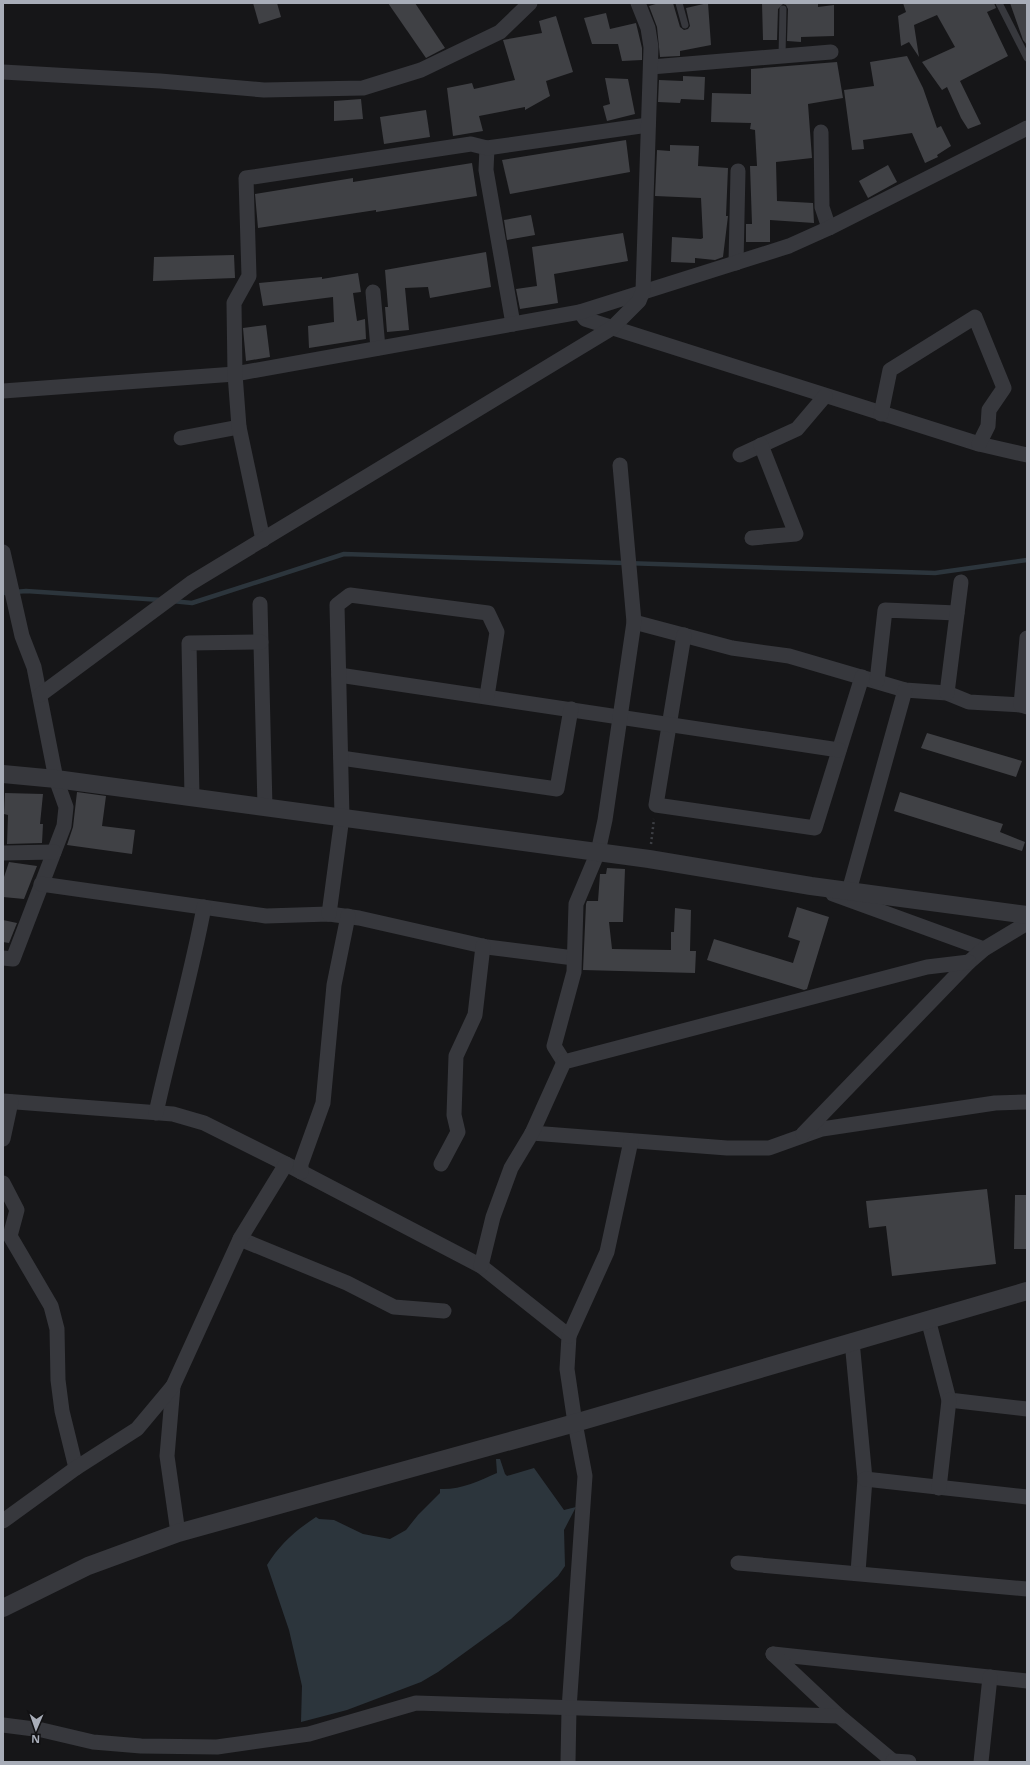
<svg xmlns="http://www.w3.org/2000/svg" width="1030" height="1765" font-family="'Noto Sans',sans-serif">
<rect width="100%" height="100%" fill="#161618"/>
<path fill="#2c353c" d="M496,1459h4l5,15 2,2 27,-8 30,42 12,-3 -12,23 1,36 -7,10 -47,43 -73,53 -17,10 -74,28 -46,12 1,-36 -13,-56 -22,-65c13,-21 28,-34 49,-48l3,2 15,1 29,14 27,5 16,-9 12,-15 22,-22v-4c20,1 39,-8 57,-16z"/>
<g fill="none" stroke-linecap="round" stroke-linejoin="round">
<g stroke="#2c353c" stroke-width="4.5">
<polyline points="3,593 26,591 161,600"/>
<polyline points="172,601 192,603 344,554 935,573 1027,560"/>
</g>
</g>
<g fill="#404145">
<polygon points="253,3 277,3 281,17 259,24"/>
<polygon points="388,3 415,3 445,48 426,58"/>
<polygon points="659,3 673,3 680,27 684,30 688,29 690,26 686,8 708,3 711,45 680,51 680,56 660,57 657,27 649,6"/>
<polygon points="762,3 818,3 818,7 834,5 834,36 801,37 801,42 787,41 788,9 786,5 783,4 778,9 777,40 763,40"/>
<polygon points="903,3 994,3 996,8 987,12 1008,56 960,81 981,124 968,129 961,118 947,87 942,90 922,62 955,47 937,15 914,25 919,57 909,42 901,46 898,16 906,12"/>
<polygon points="1010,3 1027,3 1027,45 1023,40"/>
<polygon points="606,13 610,29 636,23 642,48 642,60 622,61 618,44 592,44 584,18"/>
<polygon points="556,16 573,72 546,81 550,96 525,110 525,107 479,116 483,131 453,136 447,88 472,83 474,89 515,80 503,40 542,33 539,21"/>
<polygon points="907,56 923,88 937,128 941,126 951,146 937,155 938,157 925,163 912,133 863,140 864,149 852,150 844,90 874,86 870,62"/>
<polygon points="837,62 843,98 808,104 812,158 776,162 777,201 813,203 814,223 770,220 770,242 746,242 746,224 752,224 750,166 757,166 755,130 750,129 751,123 711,122 712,93 751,94 751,69"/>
<polygon points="683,76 705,77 704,100 681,99 680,103 658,102 659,80 683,81"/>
<polygon points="605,78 628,79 635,114 607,121 603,106 610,104"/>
<polygon points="361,99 363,119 334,121 334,101"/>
<polygon points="426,110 430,137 384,144 380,117"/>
<polygon points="626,140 630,172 510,194 502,160"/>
<polygon points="670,145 699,146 698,166 728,168 726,216 728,216 723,257 715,260 695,258 695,263 671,262 672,237 701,239 703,238 701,198 655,196 657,150 670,151"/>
<polygon points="472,163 477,196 376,212 376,210 258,228 255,194 353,178 353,182"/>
<polygon points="888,165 897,182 868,198 859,181"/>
<polygon points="531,215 535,235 507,240 504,220"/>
<polygon points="623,233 628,261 554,274 558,303 520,309 516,289 537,286 532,247"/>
<polygon points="486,252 491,287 430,298 428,287 405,288 409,330 387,332 385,307 388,307 385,270"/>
<polygon points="234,255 235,278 153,281 154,257"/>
<polygon points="358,273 361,292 353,293 357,321 365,319 366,339 309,348 308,326 334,322 333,297 263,306 259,283 322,277 322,279"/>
<polygon points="266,325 270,357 246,361 243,328"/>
<polygon points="927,733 1022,761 1016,777 921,748"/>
<polygon points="77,792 106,796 102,826 135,830 132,854 67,845 73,827"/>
<polygon points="900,792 1003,824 1000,832 1025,842 1022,851 894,811"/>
<polygon points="5,793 43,794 40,824 43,824 42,843 7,844 8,815 4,814"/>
<polygon points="9,862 37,866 24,899 3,897 3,880"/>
<polygon points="607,868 625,869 623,922 609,922 612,949 671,950 671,932 674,932 675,908 691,910 690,951 696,951 695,973 583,970 586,904 587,901 598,901 600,874 606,874"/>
<polygon points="797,907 829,917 807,989 804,990 707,960 714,939 793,963 800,941 788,937"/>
<polygon points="3,920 17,923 9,943 3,942"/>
<polygon points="987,1189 996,1264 892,1276 886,1226 869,1228 866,1201"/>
<polygon points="1015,1195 1027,1195 1027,1249 1014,1249"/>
</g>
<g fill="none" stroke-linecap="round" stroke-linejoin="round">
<polyline stroke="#3d3f44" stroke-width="2.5" stroke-dasharray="2 3" stroke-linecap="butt" points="651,844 654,819"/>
<g stroke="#37383d" stroke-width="7">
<polyline points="679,3 685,25"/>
<polyline points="999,3 1027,58"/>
<polyline points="782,56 783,9"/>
</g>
<g stroke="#37383d" stroke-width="15">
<polyline points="651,67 831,52"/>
<polyline points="3,72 160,81 264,90 363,88 421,70 500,32 530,3"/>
<polyline points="821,132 822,207 829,228"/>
<polyline points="487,148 486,170 513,324"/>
<polyline points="736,263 738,171"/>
<polyline points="373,292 378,348"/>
<polyline points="580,312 585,319 979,444 1027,455"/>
<polyline points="3,391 235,374 580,312 789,246 829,228 1027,128"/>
<polyline points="881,414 890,370 975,317 1004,388 989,410 988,426 979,444"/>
<polyline points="181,438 239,427"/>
<polyline points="740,455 797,429 825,396"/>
<polyline points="752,538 796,534 761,445"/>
<polyline points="263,540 239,427 235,374 234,303 249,276 246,178 471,144 487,148 648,125"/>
<polyline points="3,552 22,636 34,667 56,779 66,807 64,826 13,959 3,958"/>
<polyline points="260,604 265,807"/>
<polyline points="634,622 732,648 789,656 905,690 947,693 969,702 1021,705 1027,707"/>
<polyline points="684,635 656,805 815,828 862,677"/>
<polyline points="339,675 839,750"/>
<polyline points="877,681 885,610 957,613"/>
<polyline points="947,693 961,582"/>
<polyline points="40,695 191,583 612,328 639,301 643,291 651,47 648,28 638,3"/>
<polyline points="1021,705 1027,638"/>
<polyline points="341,758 557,789 571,709"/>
<polyline points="192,797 189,643 261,642"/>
<polyline points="3,853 54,852"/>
<polyline points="41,884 266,916 329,914 359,918 487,947 574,958"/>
<polyline points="849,891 905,690"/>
<polyline points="833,894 984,949"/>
<polyline points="329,914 342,817 337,605 350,595 488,613 497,632 487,696"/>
<polyline points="564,1062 554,1046 574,972 576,904 598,852 605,820 634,622 620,465"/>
<polyline points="3,1101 173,1114 204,1123 286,1164 481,1266 569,1336 567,1369 575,1423 585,1476 569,1709 568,1762"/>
<path d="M156,1113c15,-69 35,-136 48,-206"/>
<polyline points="532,1133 727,1148 769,1148 822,1129 995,1103 1027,1102"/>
<polyline points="803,1134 969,962 984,949 1027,923"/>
<polyline points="3,1139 11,1102"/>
<polyline points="441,1164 458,1132 454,1115 456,1056 475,1015 483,946"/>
<polyline points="301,1172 301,1164 323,1103 334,985 348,916"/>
<polyline points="3,1183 17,1210 10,1236 51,1306 57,1329 58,1380 62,1411 76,1468"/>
<polyline points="240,1239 347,1283 394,1307 444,1311"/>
<polyline points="481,1266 493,1217 511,1168 532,1133 564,1062 927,967 969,962"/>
<polyline points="928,1319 949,1400 1027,1409"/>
<polyline points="569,1336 607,1252 631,1141"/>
<polyline points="852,1341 865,1479 858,1572"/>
<polyline points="173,1386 167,1456 178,1533"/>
<polyline points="865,1479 1027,1497"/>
<polyline points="939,1488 949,1400"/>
<polyline points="3,1521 76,1468 137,1429 173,1386 240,1239 286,1164"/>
<polyline points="738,1563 1027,1589"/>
<polyline points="773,1654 1027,1681"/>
<polyline points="773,1654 839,1716 894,1762"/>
<polyline points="3,1725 42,1730 93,1742 141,1746 217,1747 309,1734 416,1703 839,1716"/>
<polyline points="893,1761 909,1762"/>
<polyline points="981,1762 990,1677"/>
</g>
<g stroke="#37383d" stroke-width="18">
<polyline points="3,774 56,779 649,859 811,886 1027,915"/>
<polyline points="3,1608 88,1566 178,1533 575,1423 1027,1291"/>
</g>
</g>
<rect width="1030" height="1765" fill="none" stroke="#a8adb8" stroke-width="8"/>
<g transform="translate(36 1729) rotate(182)" stroke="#111113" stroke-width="3" paint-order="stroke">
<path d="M0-3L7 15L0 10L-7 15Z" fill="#a8adb8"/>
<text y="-6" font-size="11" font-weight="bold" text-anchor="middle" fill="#a8adb8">N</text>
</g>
</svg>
